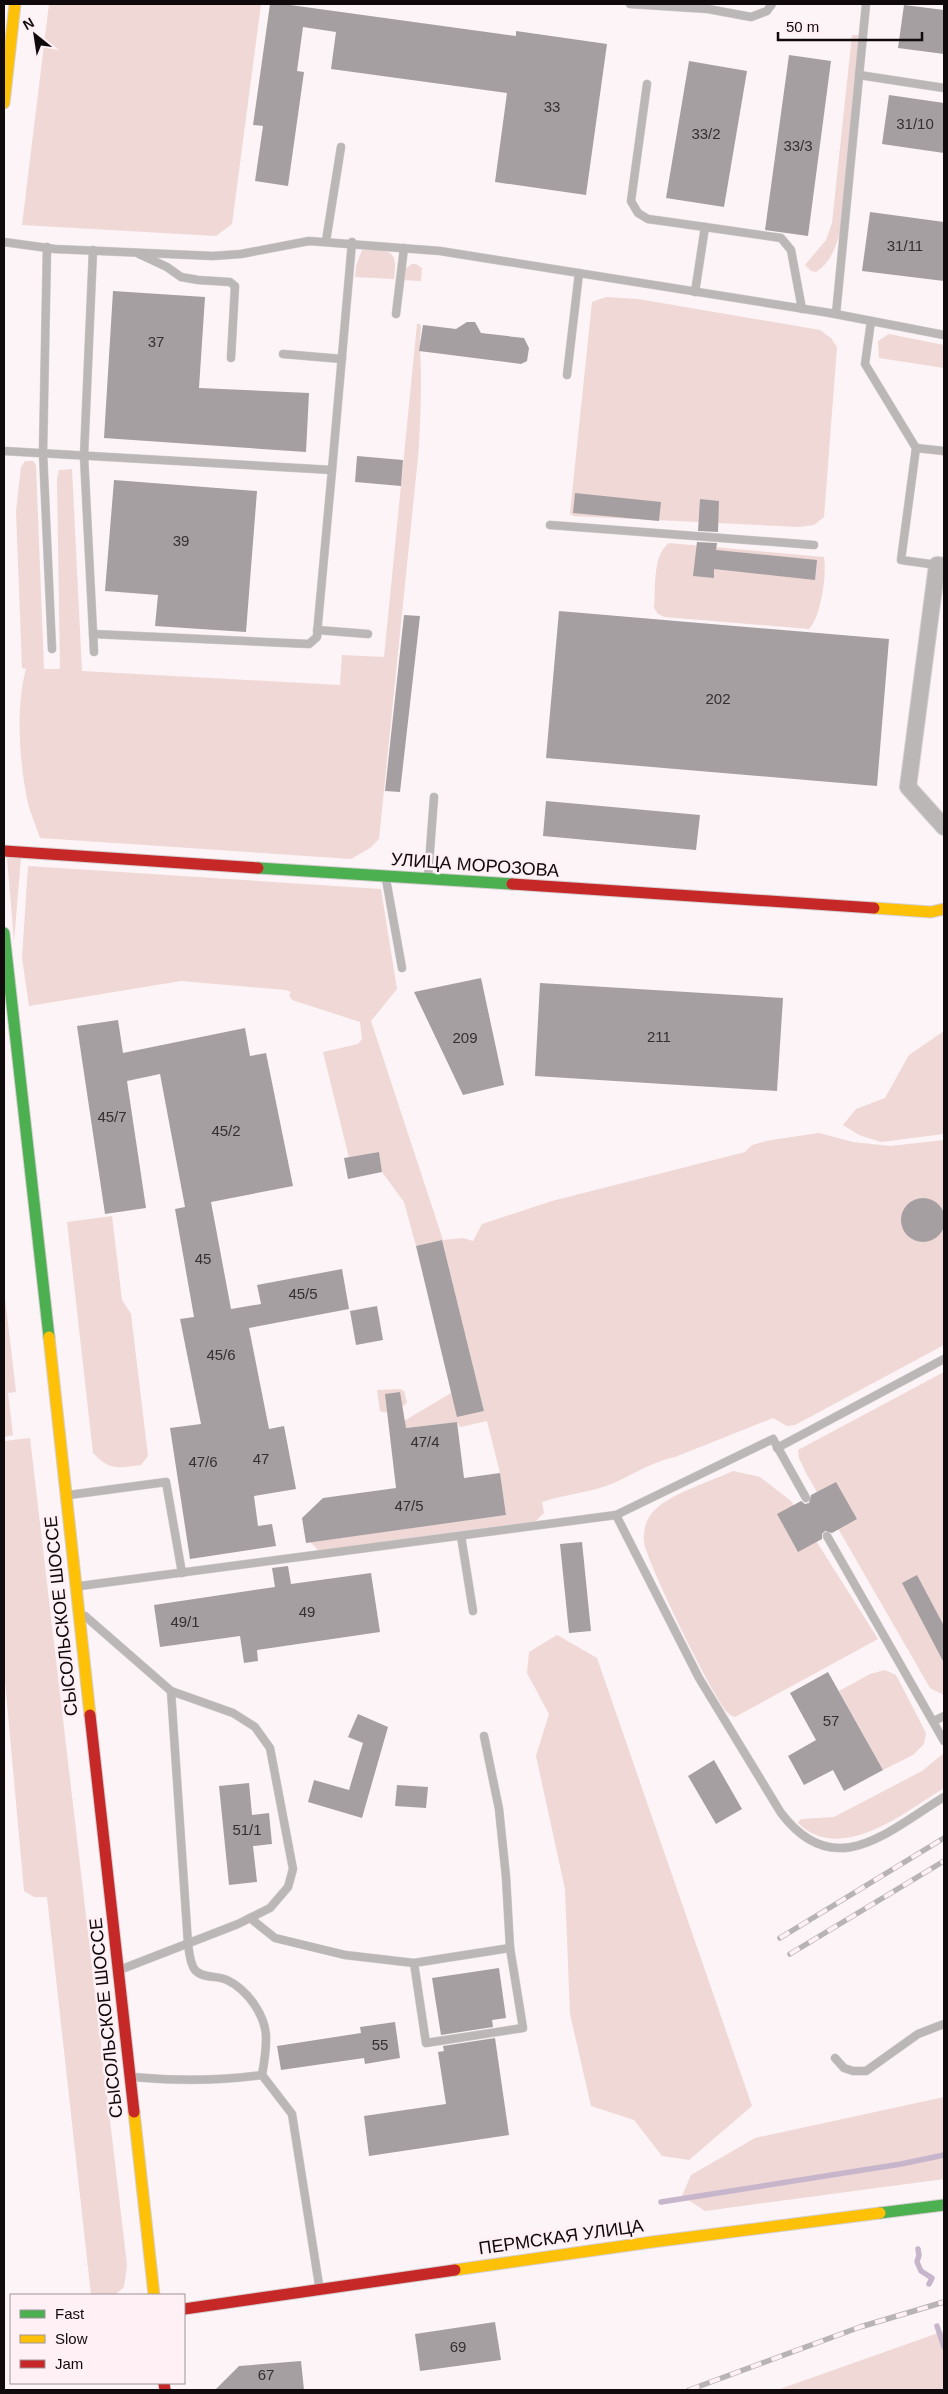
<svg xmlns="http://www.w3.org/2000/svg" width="948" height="2394" font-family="Helvetica,sans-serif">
<rect width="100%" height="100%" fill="#fcf4f6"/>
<g fill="#f0d8d6">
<polygon points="49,4 261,4 232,224 216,236 22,225"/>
<path d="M852,35h8l-20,197c-5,17 -9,30 -24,40l-5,-1 -6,-6 21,-25 6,-17z"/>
<path d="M370,248c24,3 27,6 24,31l-39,-2 1,-11 6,-16z"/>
<polygon points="412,264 416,264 422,268 421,281 402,280 403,270"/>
<polygon points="606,297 638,299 820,330 831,338 837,347 824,517 814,525 799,527 573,516 570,513 592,302"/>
<path d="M417,324h3l1,4c-2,18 0,33 0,51 0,26 -1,52 -3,78l-39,382 -9,9 -19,11 -311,-21c-5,-15 -12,-30 -14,-45 -7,-37 -10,-88 0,-124l-4,-1 -6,-157 5,-44 4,-6h8l3,4 8,204h16l-3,-190 2,-9 13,-1 10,202 258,14 2,-30 42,2z"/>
<polygon points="889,334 944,345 944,368 879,358 878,341"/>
<path d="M669,543l155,14c3,17 -3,60 -15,72l-145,-12 -6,-3 -4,-6c2,-19 -2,-53 15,-65z"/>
<polygon points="7,858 21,858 14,941"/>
<path d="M28,866l353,23 16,100 -26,32 72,219 20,-2 10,3 9,-17 70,-23 193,-49 7,-7 19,-5 48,-7 34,9 37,4 54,-6v205l-149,80 -8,1 -14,-8 -98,39c-25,5 -45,20 -69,29 -21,7 -43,9 -64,16l2,11 -8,8 -217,30 -9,-9 196,-27 -6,-42 -13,-52 -27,6 -3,-5 -68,8 62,-37 13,14 2,8 18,-4 -42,-171 -26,6 -12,-44 -22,-30 -3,-20 -30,6 -26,-106 35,-8 4,-5 -2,-17 -68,-22 -3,-5 2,-3 -5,-2 -105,-9 -152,25 -7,-48z"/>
<polygon points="944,1031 944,1134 881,1142 859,1135 843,1125 856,1109 885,1098 909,1055"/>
<path d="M112,1216l10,84 9,14 17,142 -7,9c-23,3 -31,6 -48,-12l-26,-231z"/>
<polygon points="4,1289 16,1392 8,1393 13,1435 4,1437"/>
<polygon points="944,1372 944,1695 930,1688 806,1473 799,1458 798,1450"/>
<path d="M400,1389l4,2 3,11c-5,7 -19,13 -27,9l-3,-21z"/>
<polygon points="30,1438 127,2265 124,2287 115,2295 91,2295 47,1897 34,1897 24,1891 4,1670 4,1441"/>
<path d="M733,1471l27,6 31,24 87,138 -143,78c-2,-1 -5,-2 -7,-4 -14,-13 -82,-152 -84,-171 -1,-5 1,-18 4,-23 11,-23 63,-37 85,-48z"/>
<polygon points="557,1635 597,1658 752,2106 689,2160 662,2156 634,2120 591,2106 570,2014 565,1889 536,1756 549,1714 527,1673 529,1652"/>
<polygon points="885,1670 896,1675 926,1733 924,1744 913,1755 883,1770 839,1691 870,1674"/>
<path d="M944,1753v35c-39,24 -103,77 -146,35l3,-4 33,-2 88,-46z"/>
<polygon points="944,2097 944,2179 705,2211 682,2196 691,2175 755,2138"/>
<polygon points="944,2331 944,2390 777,2390"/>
</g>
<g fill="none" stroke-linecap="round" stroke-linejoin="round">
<g stroke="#c7b6cb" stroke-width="5.5">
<polyline points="661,2202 901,2164 944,2155"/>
<polyline points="918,2249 919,2255 917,2262 921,2271 932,2278 929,2284"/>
<polyline points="937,2326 944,2347"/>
</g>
</g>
<g fill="#a69fa2">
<polygon points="270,4 283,4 516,36 516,31 607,44 586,195 495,182 507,93 331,69 336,32 303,27 297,71 304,72 288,186 255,181 263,126 253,125"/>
<polygon points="904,5 944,10 944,54 898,48"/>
<polygon points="789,55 831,61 808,236 765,230"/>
<polygon points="689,61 747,71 724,207 666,198"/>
<polygon points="889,95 944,103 944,153 882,144"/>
<polygon points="870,212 944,222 944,281 862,271"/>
<polygon points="113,291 205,297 199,388 309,393 306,452 104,438"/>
<polygon points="467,322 475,322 481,333 524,338 529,348 527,361 521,364 419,351 423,325 456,329"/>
<polygon points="357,456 403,460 401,486 355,482"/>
<polygon points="114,480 257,491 246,632 155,626 158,595 105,591"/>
<polygon points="575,493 661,502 659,521 573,513"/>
<polygon points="700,499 719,501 718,532 698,531"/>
<polygon points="697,542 717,543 716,550 817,560 815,580 714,569 714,578 693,576"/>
<polygon points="559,611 889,639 877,786 546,758"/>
<polygon points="404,615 420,616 400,792 385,791"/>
<polygon points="546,801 700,815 696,850 543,836"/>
<polygon points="481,978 504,1085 463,1095 414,992"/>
<polygon points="540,983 783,998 777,1091 535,1076"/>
<polygon points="118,1020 123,1053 245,1028 250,1056 266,1053 293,1186 211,1202 231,1309 261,1304 257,1285 342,1269 349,1309 249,1328 269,1429 284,1426 296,1489 254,1496 258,1526 272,1524 276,1546 190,1559 170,1428 201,1424 180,1319 194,1317 175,1209 185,1207 160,1074 127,1081 146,1208 105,1214 77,1026"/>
<polygon points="379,1152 382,1172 348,1179 344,1158"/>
<circle cx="923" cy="1220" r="22"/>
<polygon points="442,1240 484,1411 457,1417 416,1246"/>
<polygon points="377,1306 383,1340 356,1345 350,1311"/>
<polygon points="400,1392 406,1428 457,1422 464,1478 500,1473 506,1515 306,1543 302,1518 323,1498 396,1488 385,1394"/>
<polygon points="836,1482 857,1519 832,1533 825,1531 822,1534 822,1539 798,1552 777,1514 801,1501 805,1504 809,1503 811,1495"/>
<polygon points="582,1542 591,1631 569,1633 560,1544"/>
<polygon points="288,1566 291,1584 371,1573 380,1632 257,1650 258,1661 244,1663 240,1636 160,1647 154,1605 275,1587 272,1568"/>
<polygon points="917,1575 944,1626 944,1663 902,1583"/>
<polygon points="828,1672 883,1770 844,1791 833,1770 804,1785 788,1756 816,1740 790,1693"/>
<polygon points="358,1714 388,1727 362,1818 308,1802 314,1780 349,1790 363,1743 348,1737"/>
<polygon points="714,1760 742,1809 716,1824 688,1776"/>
<polygon points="249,1783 252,1815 269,1813 272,1844 253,1846 257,1882 229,1885 219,1786"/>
<polygon points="397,1785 428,1787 426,1808 395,1806"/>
<polygon points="499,1968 506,2018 492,2020 493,2027 441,2035 432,1978"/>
<polygon points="395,2022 400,2058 365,2064 364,2058 281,2070 277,2046 361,2033 360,2027"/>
<polygon points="495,2038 509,2135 369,2156 364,2116 446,2104 438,2052 444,2051 443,2046"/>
<polygon points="495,2322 501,2360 420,2371 415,2334"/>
<polygon points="301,2361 304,2390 215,2390 239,2366"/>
</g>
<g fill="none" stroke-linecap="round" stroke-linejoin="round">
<g stroke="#d5cfd1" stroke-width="9">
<g id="lane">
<polyline points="630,4 708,9 751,17 767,11 772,4"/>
<polyline points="859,75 944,88"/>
<polyline points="647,84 631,201 638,213 648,219 705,227 695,292"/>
<polyline points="705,227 781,238 791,250 802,309"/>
<polyline points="326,241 341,147"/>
<polyline points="4,242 55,249 213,256 241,254 309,241 440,251 830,313 944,335"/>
<polyline points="47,247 43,453 52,649"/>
<polyline points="93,250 84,456 94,652"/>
<polyline points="139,254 167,267 181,277 198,280 230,282 235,286 231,358"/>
<polyline points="396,314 404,248"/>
<polyline points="836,314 866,4"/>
<polyline points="871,321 865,364 916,448 901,560 937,565"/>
<polyline points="283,354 342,359"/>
<polyline points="567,375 579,273"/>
<polyline points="916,448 944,451"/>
<polyline points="4,451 332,470 352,242"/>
<polyline points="550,525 814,545"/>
<polyline points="317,630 368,634"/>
<polyline points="93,634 309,644 317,637 318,623 332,470"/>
<polyline points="428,877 434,797"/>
<polyline points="386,879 402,968"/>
<polyline points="777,1448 944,1359"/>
<polyline points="69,1495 166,1482 182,1573"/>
<path d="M616,1515l83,163 82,135c54,71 107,18 163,-16"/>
<polyline points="461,1536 473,1611"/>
<polyline points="827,1536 944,1741"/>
<polyline points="80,1586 616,1515 773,1439 806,1498"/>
<polyline points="85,1616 171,1691 233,1713 255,1727 270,1748 293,1869 288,1887 270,1908 238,1924 122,1969"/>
<polyline points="934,1721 944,1716"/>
<polyline points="484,1736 499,1809 506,1877 510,1948"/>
<polyline points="250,1918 275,1938 345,1955 414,1963 510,1948 523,2028 426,2043 414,1963"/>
<polyline points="835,2058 844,2068 853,2071 866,2071 918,2034 944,2024"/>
<polyline points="262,2075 292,2114 319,2285"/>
<path d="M132,2077c44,4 87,4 130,-2 2,-11 4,-23 4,-35 1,-23 -18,-50 -39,-60 -10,-5 -24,-1 -32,-10 -5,-6 -6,-19 -7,-26l-17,-253"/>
</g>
</g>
<g stroke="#d5cfd1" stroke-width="18">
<polyline id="street" points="944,566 937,565 908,787 944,827"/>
</g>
<g stroke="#d5cfd1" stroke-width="13">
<g id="fast">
<polyline points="258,868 512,884"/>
<polyline points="4,933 49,1337"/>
<polyline points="880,2213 944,2205"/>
</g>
</g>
<g stroke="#d5cfd1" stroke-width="13">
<g id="slow">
<polyline points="4,103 15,4"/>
<polyline points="874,908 931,912 944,909"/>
<polyline points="49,1337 90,1715"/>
<polyline points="134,2112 154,2295"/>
<polyline points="455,2270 652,2242 880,2213"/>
</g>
</g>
<g stroke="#d5cfd1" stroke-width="13">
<g id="jam">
<polyline points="4,851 258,868"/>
<polyline points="512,884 874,908"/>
<polyline points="90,1715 134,2112"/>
<polyline points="184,2309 455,2270"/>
<polyline points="164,2383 165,2390"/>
</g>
</g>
<use href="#lane" stroke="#bbb7b7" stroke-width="8"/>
<use href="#street" stroke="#bbb7b7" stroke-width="16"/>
<use href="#fast" stroke="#4caf50" stroke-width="11"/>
<use href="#slow" stroke="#ffc107" stroke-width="11"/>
<use href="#jam" stroke="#c62828" stroke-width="11"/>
<g stroke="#b8b3b4" stroke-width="5.5">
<g id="rail">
<polyline points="780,1938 944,1838"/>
<polyline points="790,1954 944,1861"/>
<polyline points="689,2390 860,2327 944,2302"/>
</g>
</g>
<use href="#rail" stroke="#fff0f5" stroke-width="4" stroke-dasharray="11" stroke-linecap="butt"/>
</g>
<g text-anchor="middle" stroke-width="5" stroke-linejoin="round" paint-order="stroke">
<g font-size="15" fill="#362f32">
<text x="552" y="112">33</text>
<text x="915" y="129">31/10</text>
<text x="706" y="139">33/2</text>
<text x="798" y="151">33/3</text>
<text x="905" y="251">31/11</text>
<text x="156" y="347">37</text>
<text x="181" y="546">39</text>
<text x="718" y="704">202</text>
<text x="659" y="1042">211</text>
<text x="465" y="1043">209</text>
<text x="112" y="1122">45/7</text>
<text x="226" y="1136">45/2</text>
<text x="203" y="1264">45</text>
<text x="303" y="1299">45/5</text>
<text x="221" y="1360">45/6</text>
<text x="425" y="1447">47/4</text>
<text x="261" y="1464">47</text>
<text x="203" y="1467">47/6</text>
<text x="409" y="1511">47/5</text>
<text x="307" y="1617">49</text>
<text x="185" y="1627">49/1</text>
<text x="831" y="1726">57</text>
<text x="247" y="1835">51/1</text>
<text x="380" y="2050">55</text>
<text x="458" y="2352">69</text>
<text x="266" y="2380">67</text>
</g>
<g font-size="18" fill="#100a0c" stroke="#fff0f5">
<text transform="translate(475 865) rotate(4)" y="6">УЛИЦА МОРОЗОВА</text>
<text transform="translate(61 1616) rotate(-96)" y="6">СЫСОЛЬСКОЕ ШОССЕ</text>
<text transform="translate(106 2018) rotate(-96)" y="6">СЫСОЛЬСКОЕ ШОССЕ</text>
<text transform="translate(561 2237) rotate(-8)" y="6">ПЕРМСКАЯ УЛИЦА</text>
</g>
</g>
<rect width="948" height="2394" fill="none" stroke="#100a0c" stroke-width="10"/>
<rect x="10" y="2294" width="175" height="90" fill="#fff0f5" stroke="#9f9498"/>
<rect x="20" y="2310" width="25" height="8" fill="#4caf50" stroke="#9f9498"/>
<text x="55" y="2319" font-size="15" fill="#100a0c">Fast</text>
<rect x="20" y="2335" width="25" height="8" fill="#ffc107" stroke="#9f9498"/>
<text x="55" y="2344" font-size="15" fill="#100a0c">Slow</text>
<rect x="20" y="2360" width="25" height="8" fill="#c62828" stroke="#9f9498"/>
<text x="55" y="2369" font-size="15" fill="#100a0c">Jam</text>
<g transform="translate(35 35) rotate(330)" stroke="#fff0f5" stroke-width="4" paint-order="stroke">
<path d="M0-4L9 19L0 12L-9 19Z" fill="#100a0c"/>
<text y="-8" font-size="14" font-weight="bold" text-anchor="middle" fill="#100a0c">N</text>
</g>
<path d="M778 32v8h144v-8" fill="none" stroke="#100a0c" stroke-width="2.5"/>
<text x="786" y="32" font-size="15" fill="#100a0c" stroke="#fff0f5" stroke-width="4" paint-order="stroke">50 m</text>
</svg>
